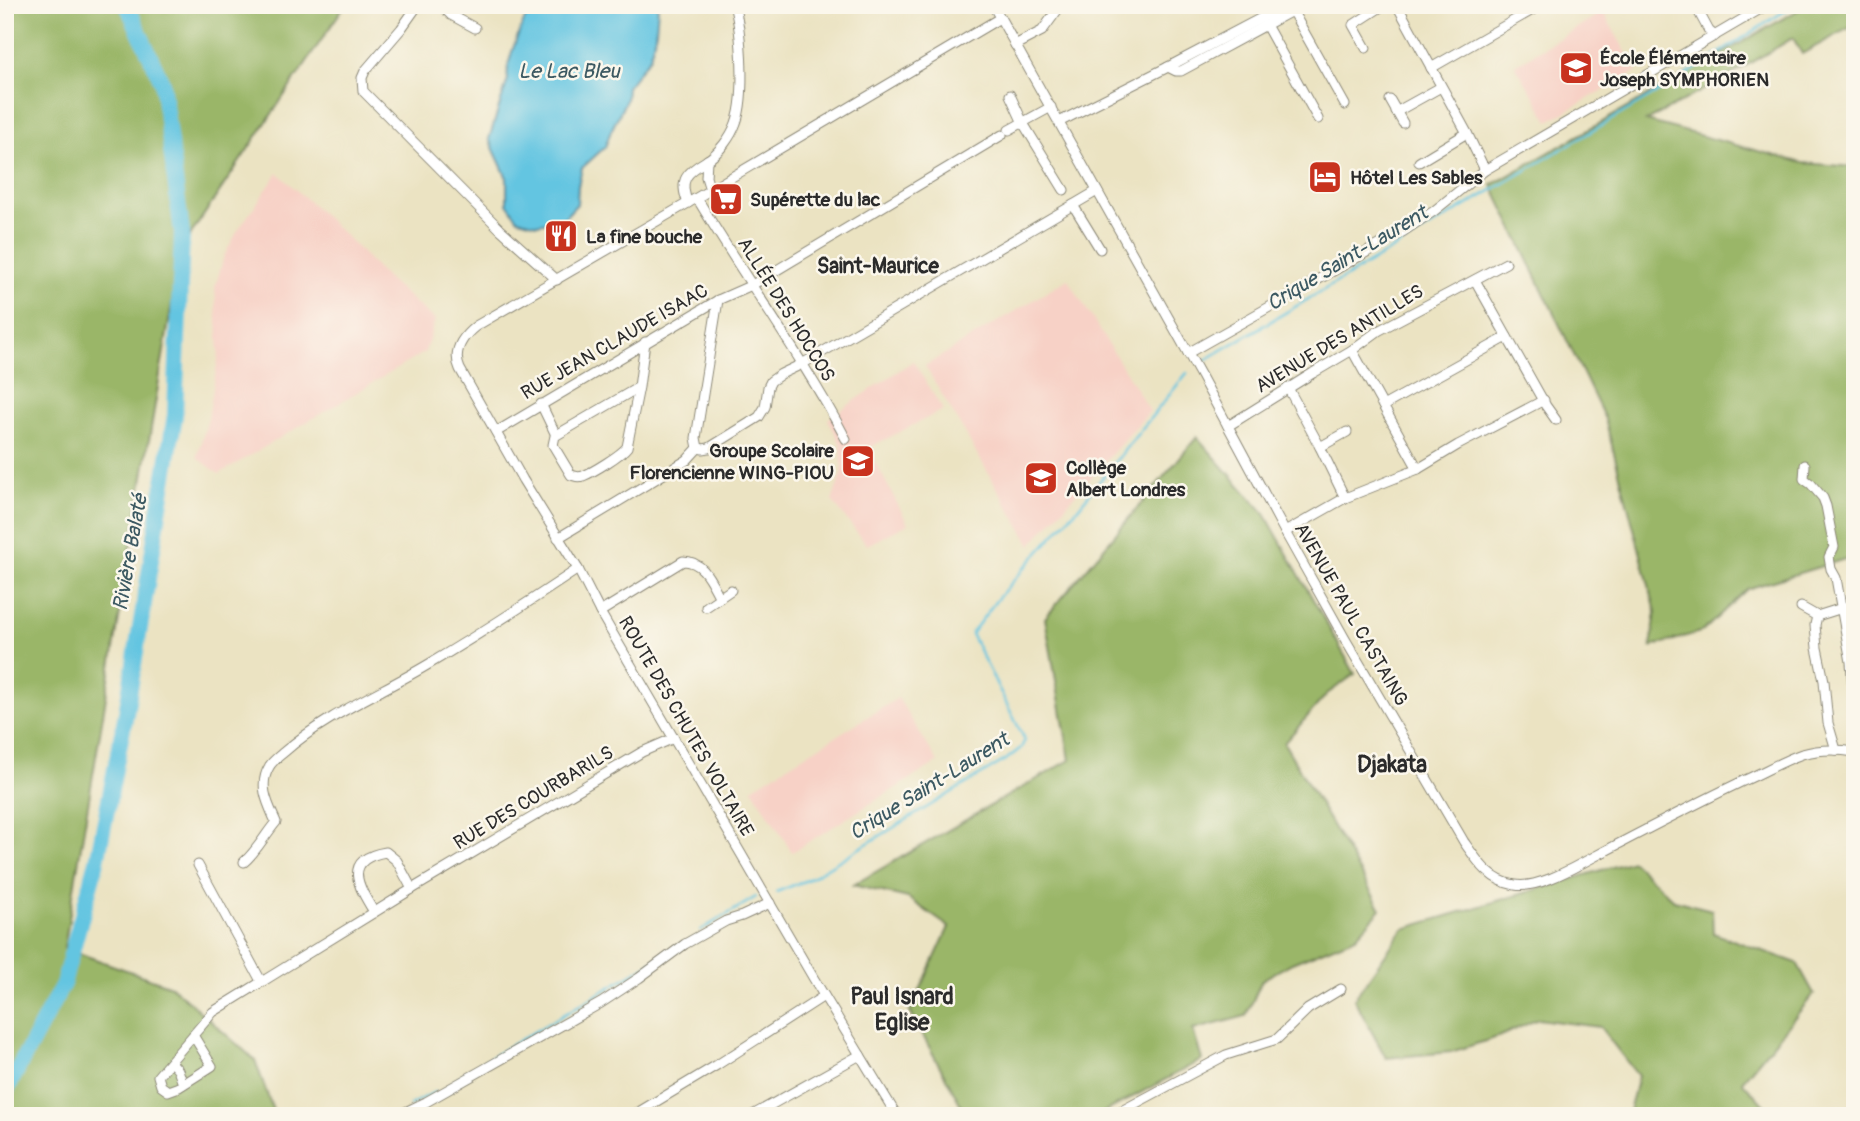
<svg xmlns="http://www.w3.org/2000/svg" width="1860" height="1121" font-family="Pangolin,sans-serif">
<rect width="100%" height="100%" fill="#fbf7ec"/>
<filter id="ink" filterUnits="userSpaceOnUse"><feTurbulence type="fractalNoise" baseFrequency=".0143" numOctaves="2"/><feDisplacementMap in="SourceGraphic" scale="14" xChannelSelector="R" yChannelSelector="G"/><feConvolveMatrix kernelMatrix="1 2 1 2 8 2 1 2 1" color-interpolation-filters="sRGB"/></filter>
<filter id="wash" filterUnits="userSpaceOnUse"><feTurbulence type="fractalNoise" baseFrequency=".00686" numOctaves="4" result="noise"/><feDisplacementMap in="SourceGraphic" scale="28" xChannelSelector="R" yChannelSelector="G"/><feGaussianBlur stdDeviation="1.57" result="paint"/><feColorMatrix in="noise" values="0 0 0 0 0 0 0 0 0 0 0 0 0 0 0 0 0 1.4 0 .05"/><feComposite in="paint" operator="in"/></filter>
<g filter="url(#wash)">
<rect width="100%" height="100%" fill="#ebe3c2"/>
<g fill="#f7d1c6">
<polygon points="1603,12 1637,71 1549,121 1515,65"/>
<polygon points="278,173 349,239 381,273 435,320 425,352 219,474 197,457 208,419 219,353 215,288 224,256 238,230"/>
<polygon points="1068,279 1150,411 1031,545 925,366"/>
<polygon points="913,361 943,410 868,448 908,524 867,545 832,501 842,473 841,445 828,419"/>
<polygon points="898,698 938,762 792,852 752,788"/>
</g>
<g fill="#9ab668" stroke="#62704a" stroke-width="2">
<polygon points="5,5 345,5 181,249 64,948 171,986 255,1060 275,1116 5,1116"/>
<polygon points="1807,5 1855,5 1855,25 1802,54 1793,38 1720,81 1646,121 1803,163 1855,167 1855,556 1747,589 1703,631 1651,647 1656,612 1605,419 1492,185"/>
<polygon points="1197,437 1265,514 1355,674 1327,694 1284,743 1381,909 1356,937 1292,963 1262,980 1246,1016 1193,1030 1202,1060 1097,1116 967,1116 910,1012 949,927 908,898 853,885 1070,760 1045,618"/>
<polygon points="1632,861 1674,900 1712,910 1713,933 1797,963 1814,994 1742,1081 1774,1116 1628,1116 1638,1076 1600,1027 1538,1019 1498,1037 1451,1052 1386,1058 1354,999 1403,929"/>
</g>
<path fill="#63c5e1" stroke="#477886" stroke-width="2" d="M533,5h122l3,2 -2,24 -6,26 -23,30 -1,13 -15,31 -6,16 -23,21 -4,18 -1,18 -15,16 -25,4 -19,-5 -11,-16v-25l-18,-39 19,-60c-4,-15 16,-61 25,-74z"/>
<g fill="none" stroke-linecap="round" stroke-linejoin="round">
<g stroke="#63c5e1" stroke-width="2.5">
<polyline points="1202,362 1675,82 1794,5"/>
<polyline points="776,892 807,880 1007,759 1021,748 1025,740 971,634 998,598 1077,509 1187,373"/>
<polyline points="701,930 756,897"/>
<polyline points="453,1082 473,1068 661,957"/>
<polyline points="410,1105 435,1092"/>
</g>
<polyline stroke="#63c5e1" stroke-width="16" points="5,1093 63,984 97,861 126,713 175,415 182,233 162,82 127,5"/>
</g>
</g>
<g filter="url(#ink)">
<g fill="none" stroke-linecap="round" stroke-linejoin="round">
<g stroke="#8b8776" stroke-width="11">
<g id="minor">
<polyline points="418,5 401,29 365,71 362,78 363,91 500,229 557,280"/>
<polyline points="441,5 451,15 475,28"/>
<path d="M993,5l208,371 84,156 60,107 119,203c14,20 26,39 51,43 22,4 56,-16 75,-26 51,-27 101,-53 153,-78 19,-8 39,-20 59,-27 17,-5 35,-5 53,-2"/>
<polyline points="1397,5 1467,133 1485,170"/>
<polyline points="1695,5 1709,31 1715,36"/>
<polyline points="1266,25 1318,119"/>
<polyline points="1015,45 1042,31 1061,5"/>
<polyline points="1366,48 1353,25 1384,5"/>
<polyline points="1168,67 1176,71 1181,71 1290,12 1294,14 1345,105"/>
<polyline points="1431,68 1541,5"/>
<polyline points="1010,95 1023,123 1064,190"/>
<polyline points="1390,100 1403,123"/>
<polyline points="1396,112 1441,87"/>
<polyline points="1059,122 1168,67 1286,5"/>
<polyline points="1009,130 1051,107"/>
<polyline points="707,160 706,177 710,190"/>
<polyline points="1419,162 1467,133"/>
<path d="M697,198c48,81 105,158 149,241"/>
<path d="M688,203c-10,-23 -1,-31 18,-42 13,-8 25,-24 30,-38 10,-26 6,-91 -2,-118"/>
<polyline points="1073,205 1100,249"/>
<polyline points="1475,280 1546,406 1556,420"/>
<polyline points="1352,350 1418,469"/>
<polyline points="1188,353 1404,231 1434,211 1485,170 1767,5"/>
<path d="M639,387l-84,49 -2,9 18,30c5,1 6,3 12,1 10,-4 38,-21 44,-29l12,-60 6,-45"/>
<polyline points="1288,388 1320,447 1345,498"/>
<polyline points="541,404 556,435"/>
<polyline points="1383,406 1507,337"/>
<polyline points="1228,426 1313,373 1352,350 1378,331 1506,263"/>
<polyline points="496,432 718,300 752,285 1002,135"/>
<polyline points="1320,447 1347,432"/>
<polyline points="698,448 703,449 709,448 759,417 765,407 768,387 771,381 781,374 802,364 1097,191"/>
<polyline points="698,448 696,438 718,300"/>
<polyline points="1805,465 1804,479 1811,484 1823,498 1826,506 1834,547 1829,557 1831,569 1836,578 1851,662 1855,719"/>
<polyline points="1285,532 1345,498 1418,469 1458,445 1544,400"/>
<polyline points="558,538 687,460 698,448"/>
<polyline points="706,607 731,590"/>
<polyline points="1801,607 1817,616 1855,604"/>
<path d="M600,612l83,-51c21,0 28,21 37,37"/>
<polyline points="1817,616 1815,625 1817,648 1824,681 1828,723 1836,750"/>
<path d="M244,862c12,-10 21,-27 32,-40 -8,-18 -18,-36 -7,-55 3,-6 9,-10 15,-15 42,-37 97,-59 145,-88 51,-30 100,-62 149,-95"/>
<polyline points="198,865 261,981"/>
<path d="M374,912c-16,-26 -32,-53 12,-60l11,9 15,28"/>
<polyline points="193,1035 212,1066 179,1087 168,1091 161,1086 158,1076 213,1012 412,889 642,752 674,738"/>
<polyline points="171,1062 178,1070 183,1084"/>
<polyline points="397,1116 426,1102 601,1003 639,978 685,944 726,921 742,916 770,903"/>
<polyline points="632,1116 717,1065 824,996"/>
<polyline points="751,1116 860,1055"/>
<path d="M897,1116l-83,-137 -214,-367 -22,-43 -55,-89 -63,-111c-8,-18 2,-32 16,-43l212,-123 312,-185"/>
<polyline points="1112,1116 1226,1055 1277,1039 1308,1009 1341,989"/>
</g>
</g>
<use href="#minor" stroke="#fff" stroke-width="9"/>
</g>
</g>
<defs>
<g id="school-square" transform="scale(1.75)"><rect x="-9" y="-9" width="18" height="18" rx="4" fill="#c8321e" stroke="#fbf7ec"/><path d="M0-5L7-2L0 1L-7-2ZM-4 1L0 2.5L4 1V4Q0 6-4 4Z" fill="#fff"/></g>
<g id="hotel-square" transform="scale(1.75)"><rect x="-9" y="-9" width="18" height="18" rx="4" fill="#c8321e" stroke="#fbf7ec"/><path d="M-6-4.5h1.5V1H6V5H4.5V3h-9V5H-6ZM-4 0a1.8 1.8 0 1 1 3.6 0ZM.5 0V-2.5h3Q6-2.5 6 0Z" fill="#fff"/></g>
<g id="supermarket-square" transform="scale(1.75)"><rect x="-9" y="-9" width="18" height="18" rx="4" fill="#c8321e" stroke="#fbf7ec"/><path d="M-6-5.5h2.5l.6 2H6L4.5 2H-2.5L-4.4-4H-6ZM-1.5 3.2a1.3 1.3 0 1 0 .1 0ZM3 3.2a1.3 1.3 0 1 0 .1 0Z" fill="#fff"/></g>
<g id="restaurant-square" transform="scale(1.75)"><rect x="-9" y="-9" width="18" height="18" rx="4" fill="#c8321e" stroke="#fbf7ec"/><path d="M-5-6h1v4h1v-4h1v4h1v-4h1v5L-1.5 .5V6h-2V.5L-5-1ZM5-6V6H3V1.5H1.5Q1.5-4 5-6Z" fill="#fff"/></g>
</defs>
<g fill-rule="evenodd">
<use href="#school-square" x="1576" y="68"/>
<use href="#hotel-square" x="1325" y="177"/>
<use href="#supermarket-square" x="726" y="199"/>
<use href="#restaurant-square" x="561" y="236"/>
<use href="#school-square" x="858" y="461"/>
<use href="#school-square" x="1041" y="478"/>
</g>
<g text-anchor="middle" stroke-width="5" stroke-linejoin="round" paint-order="stroke">
<g font-size="19" font-weight="bold" fill="#2b2b2b" stroke="#fbf7ec" text-anchor="start">
<text x="1600" y="64">École Élémentaire<tspan x="1600" dy="22">Joseph SYMPHORIEN</tspan></text>
<text x="1350" y="184">Hôtel Les Sables</text>
<text x="750" y="206">Supérette du lac</text>
<text x="586" y="243">La fine bouche</text>
<text x="834" y="457" text-anchor="end">Groupe Scolaire<tspan x="834" dy="22">Florencienne WING-PIOU</tspan></text>
<text x="1066" y="474">Collège<tspan x="1066" dy="22">Albert Londres</tspan></text>
</g>
<g font-size="19" fill="#2b2b2b" stroke="#fbf7ec">
<text transform="translate(787 309) rotate(58)" y="7">ALLÉE DES HOCCOS</text>
<text transform="translate(1339 338) rotate(-31)" y="7">AVENUE DES ANTILLES</text>
<text transform="translate(614 341) rotate(-30)" y="7">RUE JEAN CLAUDE ISAAC</text>
<text transform="translate(1352 614) rotate(60)" y="7">AVENUE PAUL CASTAING</text>
<text transform="translate(687 726) rotate(60)" y="7">ROUTE DES CHUTES VOLTAIRE</text>
<text transform="translate(533 797) rotate(-31)" y="7">RUE DES COURBARILS</text>
</g>
<g font-size="21" font-style="italic" fill="#3c5962" stroke="#fbf7ec">
<text x="569" y="78">Le Lac Bleu</text>
<text transform="translate(1347 258) rotate(-31)" y="7">Crique Saint-Laurent</text>
<text transform="translate(130 552) rotate(-80)" y="7">Rivière Balaté</text>
<text transform="translate(929 786) rotate(-32)" y="7">Crique Saint-Laurent</text>
</g>
<g font-size="21" font-weight="bold" fill="#2b2b2b" stroke="#fbf7ec">
<text x="878" y="273">Saint-Maurice</text>
</g>
<g font-size="23" font-weight="bold" fill="#2b2b2b" stroke="#fbf7ec">
<text x="1392" y="772">Djakata</text>
<text x="902" y="1004">Paul Isnard<tspan x="902" dy="26">Eglise</tspan></text>
</g>
</g>
<rect width="1860" height="1121" fill="none" stroke="#fbf7ec" stroke-width="28"/>
</svg>
